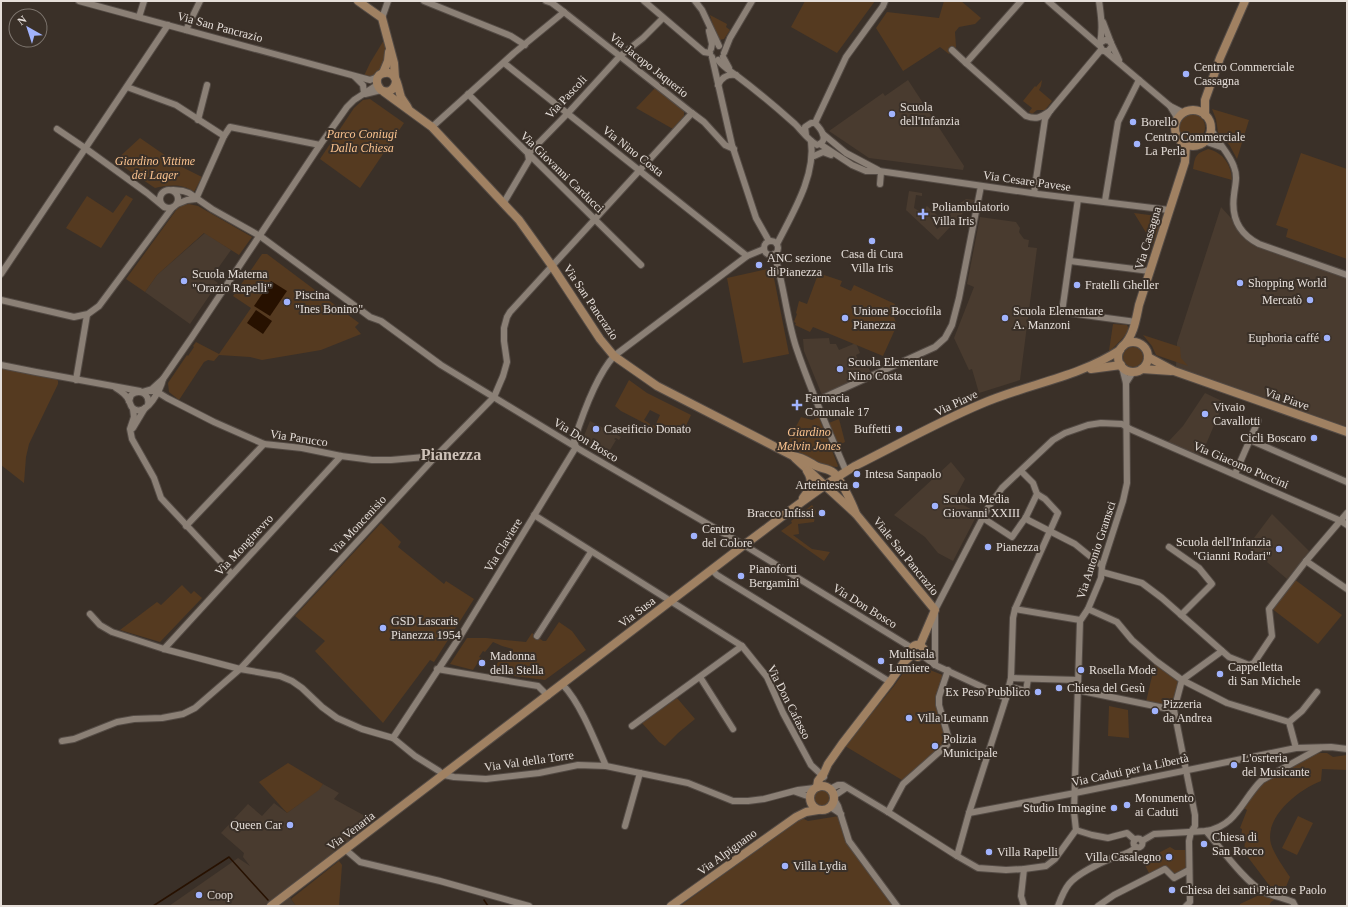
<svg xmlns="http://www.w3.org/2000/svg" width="1348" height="907" font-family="Georgia,serif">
<rect width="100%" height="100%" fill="#3a3028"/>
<g fill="#493b2f">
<polygon points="908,80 964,166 963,170 869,158 829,131 883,93 885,96"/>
<polygon points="909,191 922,193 922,196 916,195 914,208 921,212 927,206 938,216 933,222 937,229 941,226 940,225 961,202 962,202 966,199 975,200 938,240 906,210"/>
<polygon points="1221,207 1250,239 1347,276 1347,432 1180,374 1176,367 1177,343"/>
<polygon points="980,217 1016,222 1020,228 1019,232 1021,235 1024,239 1029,240 1028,247 1037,248 1020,380 979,393 972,369 969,370 954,338 974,287 967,284"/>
<polygon points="205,233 231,250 211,278 218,283 190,324 145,292 157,275"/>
<polygon points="829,338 830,344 836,344 839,350 856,343 860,353 856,355 860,365 866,363 871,373 822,395 804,351 803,339"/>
<polygon points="1205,393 1224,402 1201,456 1168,442 1183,426"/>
<polygon points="590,421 621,437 619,440 616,438 614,439 616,440 610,450 602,446 598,453 581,443"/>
<polygon points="951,462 965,479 954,500 978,513 953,561 938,553 925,537 894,515"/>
<polygon points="1272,514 1310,552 1287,579 1248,546"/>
<polygon points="323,784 339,793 334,799 376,822 286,892 296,906 169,906 238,858 250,866 243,857 244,853 221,833 248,804 262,816 274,803 287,813 318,790"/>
</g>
<g fill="#553a20">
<polygon points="805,1 875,1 837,53 791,27"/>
<polygon points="944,1 961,1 981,18 975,24 959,27 955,32 956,47 949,54 940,47 903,71 876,28 887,12 939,18"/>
<polygon points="710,15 727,24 726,27 730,30 724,39 719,40 717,39"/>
<polygon points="387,35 390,49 378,77 363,78 370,63"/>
<polygon points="1042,80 1041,86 1039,90 1052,101 1045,110 1037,110 1032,114 1029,112 1032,108 1023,101 1035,86 1036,87"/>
<polygon points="655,88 684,110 684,116 673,129 636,108"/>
<polygon points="370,99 404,123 360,188 320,159 354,108 363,100"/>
<polygon points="1212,109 1249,120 1237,159 1230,146 1218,132 1216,119"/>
<circle cx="1192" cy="127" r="13"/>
<path d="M140,138l42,29 20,10 -8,15c-11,-9 -27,-7 -39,-4l-40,-27z"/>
<path d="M1208,149c16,4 23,16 24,31l-39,-11c2,-14 3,-15 15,-20z"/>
<polygon points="1301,153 1347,169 1347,259 1286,237 1288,229 1276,225"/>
<polygon points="126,195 133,199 101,248 66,228 87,196 113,213"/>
<polygon points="189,204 198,206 252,237 239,255 204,233 157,275 145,292 126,279 177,209 183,205"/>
<path d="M1134,213l23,3c5,9 -1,19 -4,28z"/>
<polygon points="262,254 267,254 359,323 355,327 361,334 321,350 262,360 250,357 219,355 214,361 208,360 204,362 179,400 169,392 168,383 187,355 188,356 194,347 193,346 196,342 219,354 251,308 233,296"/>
<polygon points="772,268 789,354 743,363 727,278"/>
<polygon points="821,274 842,281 840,286 851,291 854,285 895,304 892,312 897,325 883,356 813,327 810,332 795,325 796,323 794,322 797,314 796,313 799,301 807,304 817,277 819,277"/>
<path d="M1113,324l14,1 2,4c-2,5 -16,20 -20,22z"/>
<polygon points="1143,335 1180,347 1181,358 1188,366 1156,355 1152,346"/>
<circle cx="1133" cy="357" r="10"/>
<polygon points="1,368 57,379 58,381 58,384 29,444 26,457 24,483 1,465"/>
<polygon points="629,380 647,393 691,415 683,432 668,426 664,432 652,427 653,425 655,426 660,415 650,410 644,420 650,424 650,426 621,411 615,406"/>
<polygon points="801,417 812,420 819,417 838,466 837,467 827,466 786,446"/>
<polygon points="839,419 845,442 839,445 826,424"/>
<polygon points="812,505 816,511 814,522 798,524 799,534 793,535 812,549 830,552 824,561 781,531 792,523 791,521"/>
<polygon points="381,523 401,542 398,547 444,584 446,581 474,599 434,662 430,660 383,723 315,651 325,641 295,616"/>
<polygon points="1294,579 1342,615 1318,644 1271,608"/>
<polygon points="182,585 191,594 194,591 202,598 160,642 120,630 157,602 161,605"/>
<polygon points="559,622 572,631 586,650 545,680 498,674 493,669 502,657 506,658 513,649 502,646 493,642 485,652 483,651 479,657 481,658 473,670 450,664 467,638 486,638 526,642 532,633 543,641 546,641"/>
<polygon points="1155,663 1179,680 1174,705 1171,707 1146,702"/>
<polygon points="915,664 945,676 937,696 944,731 946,745 909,777 902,780 845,746 894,686 908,666"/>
<polygon points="677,698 695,719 678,733 665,746 659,742 642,723"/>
<polygon points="1109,706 1128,710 1129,738 1108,736"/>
<path d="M1320,753h7l6,4 14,-2v15l-25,-1 -1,12c-23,9 -57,36 -50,63 3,10 13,24 19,33l-7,17 -12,8 -2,4h-29v-2l32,-15 -28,-37 1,-12 -4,-1 1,-10 -2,-1 7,-18 -3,-2 15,-23 56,-31z"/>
<polygon points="288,763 323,784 319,790 287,813 259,782"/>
<circle cx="822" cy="798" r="8"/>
<polygon points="839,816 847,844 848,844 849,846 894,906 680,906 802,818 808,821"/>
<polygon points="1298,816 1313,823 1297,855 1282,848"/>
<polygon points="1170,847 1175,850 1187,850 1187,864 1184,870 1175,875 1166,867 1150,875 1143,861"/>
<polygon points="339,861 342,865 339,906 296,906 291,899"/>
</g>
<g fill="#271100">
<polygon points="271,281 287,291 270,316 254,306"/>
<polygon points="256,310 272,321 263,334 247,323"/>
</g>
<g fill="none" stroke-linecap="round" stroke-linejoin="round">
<g stroke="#271100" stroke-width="1.5">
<polyline points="484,900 488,906"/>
<polyline points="153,906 229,857 268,900"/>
</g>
<g stroke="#544b45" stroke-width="8">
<g id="street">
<polyline points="79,1 370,80 378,77"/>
<polyline points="424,1 511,36 525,45"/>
<polyline points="546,1 552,3 564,12 692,113 704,122 725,145 734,149"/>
<polyline points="644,1 704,52 710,53"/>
<polyline points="695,1 702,10 719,46"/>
<path d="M1021,1l-55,62 60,53c11,4 15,1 24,-5"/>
<polyline points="1048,1 1100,46 1103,51 1108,51 1112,46"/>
<path d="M1099,1c2,14 4,28 1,42"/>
<polyline points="139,17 144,1"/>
<polyline points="382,18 388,1"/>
<polyline points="1103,22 1111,43"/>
<polyline points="186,30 200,1"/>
<polyline points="709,31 712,44 711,49"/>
<polyline points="1100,43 1105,40 1110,41 1119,60"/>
<polyline points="952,50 966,63"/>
<polyline points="1106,52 1170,106 1184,113"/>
<polyline points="724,53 730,38 752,1"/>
<polyline points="712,57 732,145 756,218 769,241"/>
<polyline points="723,57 729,68"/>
<path d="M718,60c5,7 12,11 19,16 20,15 39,31 58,48 7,7 13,16 22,21 13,-4 4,-16 -2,-22h-4l-6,4 1,8"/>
<polyline points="504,63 747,256"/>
<polyline points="355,77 363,85 364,93"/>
<path d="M718,85c4,-8 9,-11 18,-10"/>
<polyline points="127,87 176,105 224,136"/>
<polyline points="365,94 381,90"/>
<polyline points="468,94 641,265"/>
<polyline points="1170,106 1178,119"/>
<polyline points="198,120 207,85"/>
<polyline points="815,123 846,57 883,6 885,1"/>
<polyline points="432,127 514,53 564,12"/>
<path d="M1210,127c6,14 20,27 24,40 4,10 1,18 0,28 -3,22 5,39 25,49l88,31"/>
<polyline points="57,129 85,148 147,193 164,207"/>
<polyline points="823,134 846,153 878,170"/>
<polyline points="1204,141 1221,147"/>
<polyline points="820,144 852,165 866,171 879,171 1038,194 1169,210"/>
<polyline points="814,156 823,152 831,155"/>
<polyline points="880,184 881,172"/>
<circle cx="169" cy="199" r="9"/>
<polyline points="173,190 183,191 189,193 212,209 260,236 370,317 381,321 441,365 584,452 744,545 912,648"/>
<polyline points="1034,193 1045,119 1050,111 1101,50"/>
<polyline points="196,199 224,136 230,127 320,145"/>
<polyline points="1078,199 1062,312 1136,322"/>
<polyline points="1105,201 1118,122 1139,80"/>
<polyline points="177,204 187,200 196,199"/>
<polyline points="503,204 529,160 528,154 568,113 620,56 643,38 663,18"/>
<circle cx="771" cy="248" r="7"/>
<path d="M777,244c15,-30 39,-68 34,-103"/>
<path d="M774,254c10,30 12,62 22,93 14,42 32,83 50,124"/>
<polyline points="1070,261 1150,271"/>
<polyline points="1,274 168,25"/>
<polyline points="1,300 74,317 88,314 99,306 172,208"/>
<polyline points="1,365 36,372 140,391"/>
<polyline points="76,380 87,315"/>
<polyline points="1126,383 1133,372"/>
<path d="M116,388c5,3 11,7 13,13 2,3 1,6 5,8 13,8 27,-21 29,-30"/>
<polyline points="149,391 155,391 159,393 167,398 214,422 264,444 302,448 341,456 372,460 391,460 436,456"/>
<polyline points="142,392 152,389 163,379 192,337 320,145 347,107 354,100 377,85"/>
<path d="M129,401l2,-6c9,-7 19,-1 17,10"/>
<polyline points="816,401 935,347 945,338 952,325 959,298 981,186"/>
<polyline points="133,409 134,417 130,429 132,439 154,478 161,498 232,574"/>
<polyline points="133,428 145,408"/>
<polyline points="1250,440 1347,482"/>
<polyline points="1021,471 1033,483 1037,494 1026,517 1028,520 1075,544 1102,566"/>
<polyline points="1235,474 1258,421"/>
<polyline points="534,515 742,646 767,677 783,713 811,765 824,777"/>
<polyline points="983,518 1012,537 1026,517"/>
<polyline points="186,526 264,444"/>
<polyline points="1169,547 1199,568 1212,584 1181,615"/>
<polyline points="1306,561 1347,589"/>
<polyline points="712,570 717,575 890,682"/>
<polyline points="1102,572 1142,583 1162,598 1229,657 1249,665 1254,663 1272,636 1269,609 1306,561 1347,513"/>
<polyline points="1015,609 1080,620"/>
<polyline points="1088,609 1117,622 1132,640 1156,661 1182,680 1227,703 1289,722 1296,748"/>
<polyline points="90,614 100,625 112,632 164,649 240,669 280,676 292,681 302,688 322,707 337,718 362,729 393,738 415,756 439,771 444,775 454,777 486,779 539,773 578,765 606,766 688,783 733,801 748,801 764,799 798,790 815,788"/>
<polyline points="537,636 591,552"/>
<polyline points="164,649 341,456"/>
<polyline points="922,655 935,665 1006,698"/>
<polyline points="935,665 935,610 989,506 1002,488 1053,440 1065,433 1088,425 1101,423 1122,424 1130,429 1341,521 1347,525"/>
<polyline points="437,669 538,686 548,696"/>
<polyline points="700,677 733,729"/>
<polyline points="1011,678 1078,680"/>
<path d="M563,685c18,19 32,56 43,81"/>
<polyline points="1009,688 1015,688 1026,691 1028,679"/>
<polyline points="1077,690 1174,710"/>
<polyline points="1289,722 1302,711 1317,692"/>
<polyline points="632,726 742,646"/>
<path d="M393,738l68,-103 115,-188 -2,-6c8,-25 23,-66 40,-85l133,-100 17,-7"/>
<polyline points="62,741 74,739 117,722 134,719 162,718 183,714 195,708 240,669 436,456 494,397 503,376 507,362 504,341 504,328 507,317 510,312 692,113"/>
<polyline points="830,789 838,785 843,785 888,812 957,856 978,868 1006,870 1024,869 1046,866 1055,859 1076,830 1092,835 1108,838 1127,833 1135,840"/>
<polyline points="796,792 810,797"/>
<polyline points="834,796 846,788"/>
<polyline points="834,799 838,806 849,841 897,906"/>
<polyline points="830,807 835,810 841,814"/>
<polyline points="888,812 903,784 947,745 948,736 939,705 939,697 948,670"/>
<polyline points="969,813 1075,793 1296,748 1331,747 1347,749"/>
<polyline points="625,826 640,773"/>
<polyline points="1076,830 1074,812 1080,621 1088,609 1101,578 1102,566 1123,501 1127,483 1126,383 1122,367"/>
<path d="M1206,831c14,16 40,52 58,61 9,4 20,6 29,10l2,4"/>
<circle cx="1138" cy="843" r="4.5"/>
<path d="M1142,841l12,-7 52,-3c31,-5 36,-32 56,-51l58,-32"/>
<polyline points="346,850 360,862 440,881 529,906"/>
<polyline points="957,856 969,813 1006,698 1011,678 1013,618 1015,609 1058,513 1045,499 1037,494"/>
<polyline points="1024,869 1021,896 1024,906"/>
<path d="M1058,906c3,-8 6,-16 11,-22 8,-10 31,-21 43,-26 8,-3 18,-4 24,-11"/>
<polyline points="1098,906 1114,895 1165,869 1174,878 1189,870"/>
<polyline points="1186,906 1190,902 1189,841 1191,832 1195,826 1195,815 1174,710 1182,680 1222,651"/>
</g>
</g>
<g stroke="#544b45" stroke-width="10">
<g id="secondary">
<polyline points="358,1 382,18 394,63 395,78"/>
<polyline points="383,73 388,61 389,52"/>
<path d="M396,81c-1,9 -8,13 -15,9 -6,-6 -6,-16 4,-17 12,-3 13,16 16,24 2,4 5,7 7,11"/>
<path d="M384,92l48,35 87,93 33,46 48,73 14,17 43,30 136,70c9,1 16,6 23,10 6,3 12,2 18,7 6,5 19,32 22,41"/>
<circle cx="1193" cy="128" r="18"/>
<polyline points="1205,115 1205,100 1220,58 1245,1"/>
<circle cx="1133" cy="357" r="15"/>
<path d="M1123,346c11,-11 13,-27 16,-41l46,-143 1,-18"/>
<polyline points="1148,357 1174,371 1347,432"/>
<polyline points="1091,369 1121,365"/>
<polyline points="1142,369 1171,371"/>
<polyline points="795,458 856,514 935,610 920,645"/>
<path d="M803,498c7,-9 11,-17 4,-27"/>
<polyline points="913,654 918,657 922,655 924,649 920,645"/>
<path d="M913,654c-3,-5 0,-10 7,-9"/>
<circle cx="822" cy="798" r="12"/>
<polyline points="817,787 818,781 824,773 828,764 842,744 890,682 904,662 913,654"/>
<path d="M271,906l473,-361c37,-27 72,-56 111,-79 42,-21 83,-44 126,-62 46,-20 96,-26 139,-54"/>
<polyline points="671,906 796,817 806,812 818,810"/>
</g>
</g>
<use href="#street" stroke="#8b8076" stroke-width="6"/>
<use href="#secondary" stroke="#a08162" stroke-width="8"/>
</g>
<g fill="#a1b3fd" stroke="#3a3028" stroke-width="1.5">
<circle cx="1186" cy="74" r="4"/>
<circle cx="892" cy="114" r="4"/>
<circle cx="1133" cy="122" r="4"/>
<circle cx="1137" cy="144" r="4"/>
<path d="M921 208h4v4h4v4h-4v4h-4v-4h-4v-4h4z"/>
<circle cx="872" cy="241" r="4"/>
<circle cx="759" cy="265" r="4"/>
<circle cx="184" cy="281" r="4"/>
<circle cx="1240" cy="283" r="4"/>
<circle cx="1077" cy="285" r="4"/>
<circle cx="1310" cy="300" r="4"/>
<circle cx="287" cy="302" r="4"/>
<circle cx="845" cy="318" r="4"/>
<circle cx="1005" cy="318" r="4"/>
<circle cx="1327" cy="338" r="4"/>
<circle cx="840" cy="369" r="4"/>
<path d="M795 399h4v4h4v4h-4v4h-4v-4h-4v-4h4z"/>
<circle cx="1205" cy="414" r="4"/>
<circle cx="596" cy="429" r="4"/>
<circle cx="899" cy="429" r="4"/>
<circle cx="1314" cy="438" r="4"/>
<circle cx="857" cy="474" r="4"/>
<circle cx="856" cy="485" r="4"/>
<circle cx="935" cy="506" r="4"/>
<circle cx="822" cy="513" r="4"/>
<circle cx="694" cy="536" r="4"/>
<circle cx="988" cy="547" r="4"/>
<circle cx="1279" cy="549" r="4"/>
<circle cx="741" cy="576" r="4"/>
<circle cx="383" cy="628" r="4"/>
<circle cx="881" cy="661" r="4"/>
<circle cx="482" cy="663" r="4"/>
<circle cx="1081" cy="670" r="4"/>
<circle cx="1220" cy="674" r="4"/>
<circle cx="1059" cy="688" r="4"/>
<circle cx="1038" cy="692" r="4"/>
<circle cx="1155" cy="711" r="4"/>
<circle cx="909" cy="718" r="4"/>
<circle cx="935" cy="746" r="4"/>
<circle cx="1234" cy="765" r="4"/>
<circle cx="1127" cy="805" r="4"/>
<circle cx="1114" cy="808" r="4"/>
<circle cx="290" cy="825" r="4"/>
<circle cx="1204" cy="844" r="4"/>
<circle cx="989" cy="852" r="4"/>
<circle cx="1169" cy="857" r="4"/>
<circle cx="785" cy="866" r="4"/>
<circle cx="1172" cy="890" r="4"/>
<circle cx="199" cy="895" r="4"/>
</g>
<g text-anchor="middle" stroke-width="4" stroke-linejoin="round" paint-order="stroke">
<g font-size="12" fill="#e5ded9" stroke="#3a3028">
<text transform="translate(220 27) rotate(15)" y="4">Via San Pancrazio</text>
<text transform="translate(649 65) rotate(38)" y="4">Via Jacopo Jaquerio</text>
<text transform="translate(566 97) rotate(-47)" y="4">Via Pascoli</text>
<text transform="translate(633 151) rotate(38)" y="4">Via Nino Costa</text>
<text transform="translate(562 172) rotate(44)" y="4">Via Giovanni Carducci</text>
<text transform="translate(1027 181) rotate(8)" y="4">Via Cesare Pavese</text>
<text transform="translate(1148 238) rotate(-73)" y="4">Via Cassagna</text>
<text transform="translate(591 302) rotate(56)" y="4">Via San Pancrazio</text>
<text transform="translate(1287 399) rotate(19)" y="4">Via Piave</text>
<text transform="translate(956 403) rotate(-25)" y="4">Via Piave</text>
<text transform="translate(299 438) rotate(9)" y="4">Via Parucco</text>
<text transform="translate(586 440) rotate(31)" y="4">Via Don Bosco</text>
<text transform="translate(1241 465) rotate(23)" y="4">Via Giacomo Puccini</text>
<text transform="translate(358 525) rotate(-47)" y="4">Via Moncenisio</text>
<text transform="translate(244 545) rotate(-47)" y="4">Via Monginevro</text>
<text transform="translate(503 545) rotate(-58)" y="4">Via Claviere</text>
<text transform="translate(1096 550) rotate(-72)" y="4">Via Antonio Gramsci</text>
<text transform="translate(906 556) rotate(51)" y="4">Viale San Pancrazio</text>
<text transform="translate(865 606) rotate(32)" y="4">Via Don Bosco</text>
<text transform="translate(637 612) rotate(-37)" y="4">Via Susa</text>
<text transform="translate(789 702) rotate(63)" y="4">Via Don Cafasso</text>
<text transform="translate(529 761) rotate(-8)" y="4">Via Val della Torre</text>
<text transform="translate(1130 770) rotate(-12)" y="4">Via Caduti per la Libertà</text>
<text transform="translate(351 831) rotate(-37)" y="4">Via Venaria</text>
<text transform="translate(727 852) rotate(-36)" y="4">Via Alpignano</text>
</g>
<g font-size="12" fill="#e5ded9" stroke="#3a3028" text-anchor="start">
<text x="1194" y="71">Centro Commerciale<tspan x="1194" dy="14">Cassagna</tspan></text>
<text x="900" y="111">Scuola<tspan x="900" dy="14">dell'Infanzia</tspan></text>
<text x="1141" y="126">Borello</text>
<text x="1145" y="141">Centro Commerciale<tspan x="1145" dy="14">La Perla</tspan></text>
<text x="932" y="211">Poliambulatorio<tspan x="932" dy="14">Villa Iris</tspan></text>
<text x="872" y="258" text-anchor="middle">Casa di Cura<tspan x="872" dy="14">Villa Iris</tspan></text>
<text x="767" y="262">ANC sezione<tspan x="767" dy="14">di Pianezza</tspan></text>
<text x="192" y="278">Scuola Materna<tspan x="192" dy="14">"Orazio Rapelli"</tspan></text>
<text x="1248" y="287">Shopping World</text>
<text x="1085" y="289">Fratelli Gheller</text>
<text x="295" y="299">Piscina<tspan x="295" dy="14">"Ines Bonino"</tspan></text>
<text x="1302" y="304" text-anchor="end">Mercatò</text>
<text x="853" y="315">Unione Bocciofila<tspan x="853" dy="14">Pianezza</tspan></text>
<text x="1013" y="315">Scuola Elementare<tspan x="1013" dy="14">A. Manzoni</tspan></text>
<text x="1319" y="342" text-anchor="end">Euphoria caffé</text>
<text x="848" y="366">Scuola Elementare<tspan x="848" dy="14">Nino Costa</tspan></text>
<text x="805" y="402">Farmacia<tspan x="805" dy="14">Comunale 17</tspan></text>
<text x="1213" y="411">Vivaio<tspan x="1213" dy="14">Cavallotti</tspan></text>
<text x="604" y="433">Caseificio Donato</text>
<text x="891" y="433" text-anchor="end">Buffetti</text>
<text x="1306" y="442" text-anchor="end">Cicli Boscaro</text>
<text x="865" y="478">Intesa Sanpaolo</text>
<text x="848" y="489" text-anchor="end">Arteintesta</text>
<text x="943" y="503">Scuola Media<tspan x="943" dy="14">Giovanni XXIII</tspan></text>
<text x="814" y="517" text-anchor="end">Bracco Infissi</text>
<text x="702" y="533">Centro<tspan x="702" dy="14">del Colore</tspan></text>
<text x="1271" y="546" text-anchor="end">Scuola dell'Infanzia<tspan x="1271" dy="14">"Gianni Rodari"</tspan></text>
<text x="996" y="551">Pianezza</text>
<text x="749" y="573">Pianoforti<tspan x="749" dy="14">Bergamini</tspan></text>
<text x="391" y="625">GSD Lascaris<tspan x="391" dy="14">Pianezza 1954</tspan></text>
<text x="889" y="658">Multisala<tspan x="889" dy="14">Lumiere</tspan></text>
<text x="490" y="660">Madonna<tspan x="490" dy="14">della Stella</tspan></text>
<text x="1228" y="671">Cappelletta<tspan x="1228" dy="14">di San Michele</tspan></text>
<text x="1089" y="674">Rosella Mode</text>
<text x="1067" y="692">Chiesa del Gesù</text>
<text x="1030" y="696" text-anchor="end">Ex Peso Pubblico</text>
<text x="1163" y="708">Pizzeria<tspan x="1163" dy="14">da Andrea</tspan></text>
<text x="917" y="722">Villa Leumann</text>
<text x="943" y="743">Polizia<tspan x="943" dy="14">Municipale</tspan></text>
<text x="1242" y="762">L'osrteria<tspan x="1242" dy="14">del Musicante</tspan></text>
<text x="1135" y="802">Monumento<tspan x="1135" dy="14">ai Caduti</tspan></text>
<text x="1106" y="812" text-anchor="end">Studio Immagine</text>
<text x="282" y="829" text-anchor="end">Queen Car</text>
<text x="1212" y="841">Chiesa di<tspan x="1212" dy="14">San Rocco</tspan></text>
<text x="997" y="856">Villa Rapelli</text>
<text x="1161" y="861" text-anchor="end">Villa Casalegno</text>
<text x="793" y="870">Villa Lydia</text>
<text x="1180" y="894">Chiesa dei santi Pietro e Paolo</text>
<text x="207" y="899">Coop</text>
</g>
<g font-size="12" font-style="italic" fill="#fbc38f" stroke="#3a3028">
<text x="362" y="138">Parco Coniugi<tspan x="362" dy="14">Dalla Chiesa</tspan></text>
<text x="155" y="165">Giardino Vittime<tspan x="155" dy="14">dei Lager</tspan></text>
<text x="809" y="436">Giardino<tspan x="809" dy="14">Melvin Jones</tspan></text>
</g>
<g font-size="16" font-weight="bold" fill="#cec2b8" stroke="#3a3028">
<text x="451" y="460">Pianezza</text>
</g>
</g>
<rect width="1348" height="907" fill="none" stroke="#e5ded9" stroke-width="4"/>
<g transform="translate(28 28) rotate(321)"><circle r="19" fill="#3a3028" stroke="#7e766f"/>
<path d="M0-3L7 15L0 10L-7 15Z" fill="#a1b3fd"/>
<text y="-6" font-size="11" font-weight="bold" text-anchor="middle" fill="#e5ded9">N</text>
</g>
</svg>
